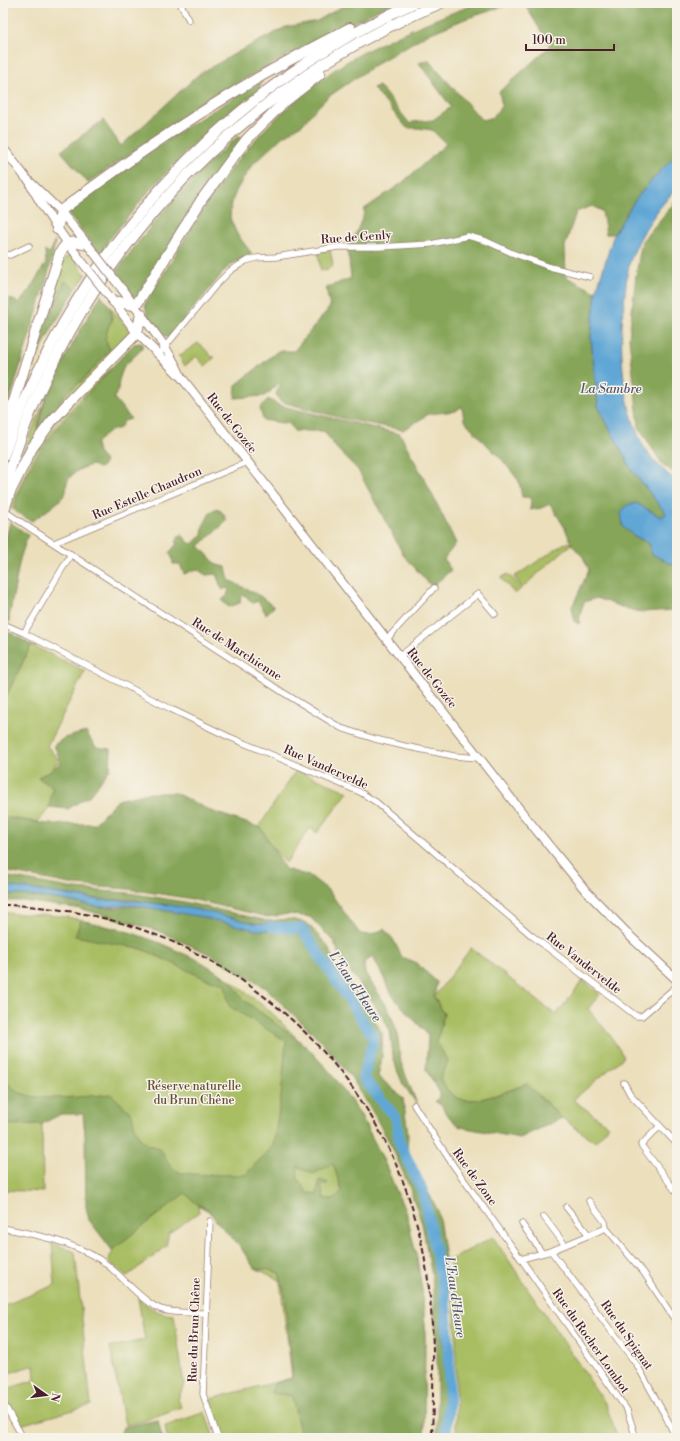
<svg xmlns="http://www.w3.org/2000/svg" width="680" height="1441" font-family="'Libre Bodoni',serif">
<rect width="100%" height="100%" fill="#f7f3e8"/>
<filter id="ink" filterUnits="userSpaceOnUse"><feTurbulence type="fractalNoise" baseFrequency=".025" numOctaves="2"/><feDisplacementMap in="SourceGraphic" scale="8" xChannelSelector="R" yChannelSelector="G"/><feConvolveMatrix kernelMatrix="1 2 1 2 8 2 1 2 1" color-interpolation-filters="sRGB"/></filter>
<filter id="wash" filterUnits="userSpaceOnUse"><feTurbulence type="fractalNoise" baseFrequency=".012" numOctaves="4" result="noise"/><feDisplacementMap in="SourceGraphic" scale="16" xChannelSelector="R" yChannelSelector="G"/><feGaussianBlur stdDeviation="0.9" result="paint"/><feColorMatrix in="noise" values="0 0 0 0 0 0 0 0 0 0 0 0 0 0 0 0 0 1.4 0 .05"/><feComposite in="paint" operator="in"/></filter>
<g filter="url(#wash)">
<rect width="100%" height="100%" fill="#ebdfbc"/>
<g fill="#a9be63" stroke="#7a6e47">
<polygon points="330,250 333,264 332,267 328,268 328,270 321,271 318,253"/>
<polygon points="70,254 86,275 76,289 65,282 32,359 33,365 23,389 22,387 62,261"/>
<polygon points="111,308 131,332 16,469 46,397 37,429 66,393 84,379 105,339 109,325 112,321"/>
<polygon points="198,343 204,348 212,357 215,357 205,366 196,356 185,366 179,356"/>
<path d="M121,358c-35,39 -74,74 -96,123 -4,9 -9,18 -11,28h-3c6,-18 13,-36 23,-53 23,-37 56,-68 87,-98z"/>
<polygon points="569,542 571,544 515,594 501,578 508,574 520,587 521,586 514,577 565,543 566,544"/>
<polygon points="31,645 85,671 47,746 59,760 50,772 38,777 53,788 50,807 38,822 3,817 3,703"/>
<polygon points="296,770 348,792 317,833 310,828 286,863 257,830"/>
<polygon points="3,913 62,916 81,920 132,933 160,943 200,962 230,980 271,1012 329,1071 359,1112 382,1157 407,1216 417,1259 422,1290 425,1326 424,1438 221,1438 210,1399 292,1378 280,1280 255,1268 239,1245 218,1221 208,1211 198,1205 199,1212 169,1233 166,1246 161,1251 127,1276 107,1261 113,1252 112,1250 113,1248 84,1112 46,1110 42,1125 43,1192 3,1190"/>
<path d="M471,948l85,67 27,-35 17,14 -12,15 22,26 14,22 -51,43 36,26 -14,16 -33,-24 -35,-34c-19,6 -53,23 -72,13 -7,-4 -11,-12 -15,-19l8,-16 -11,-20 7,-28 -10,-17z"/>
<polygon points="493,1237 605,1403 618,1438 456,1438 456,1336 450,1260"/>
<polygon points="52,1243 75,1252 91,1405 20,1425 3,1395 3,1390 35,1380 34,1365 3,1375 3,1306 55,1285"/>
<path d="M138,1298c11,10 21,16 36,17l10,70 -6,14 3,8 -38,14 -18,4 -15,-78 35,-7z"/>
<polygon points="205,1412 214,1438 167,1438 165,1426"/>
</g>
<g fill="#86a559" stroke="#686242" fill-rule="evenodd">
<polygon points="348,3 392,3 302,48 245,79 141,146 88,183 61,151 103,120 121,146 199,74 238,52 286,27 317,21"/>
<path d="M479,3h35l-49,16 -39,16 -47,27 -51,35 -17,17 -8,10 -21,13 -30,28 -15,24 -6,15 -1,14 7,16 15,20 -20,10 -6,5 -57,69c-12,-4 -23,-22 -24,-34 16,-26 32,-52 48,-78 12,-19 24,-39 38,-58 36,-45 80,-87 131,-115 38,-20 77,-36 117,-50z"/>
<polygon points="524,3 677,3 677,155 661,170 635,200 614,234 606,234 602,211 592,206 576,212 565,246 566,277 596,292 591,337 598,406 631,469 666,514 661,517 636,503 633,535 650,544 669,563 677,564 677,610 641,612 624,608 597,598 584,602 580,614 579,624 575,622 572,607 589,570 583,557 572,545 565,528 550,504 541,508 530,510 531,500 528,497 522,497 519,481 503,461 483,441 464,420 462,406 456,411 429,414 403,430 346,419 286,403 279,400 276,394 280,385 278,383 269,393 264,396 235,398 236,385 278,351 294,351 330,307 326,288 351,278 348,251 365,212 363,210 402,183 446,144 432,130 418,128 407,128 373,88 379,86 410,124 413,122 433,120 451,107 419,63 428,60 482,120 493,117 502,105 499,92 550,46"/>
<polygon points="262,81 260,89 228,114 196,142 149,191 109,240 100,254 68,214 71,209 102,185 186,127"/>
<path d="M238,136l6,4 -109,159 -20,-26c36,-50 77,-96 123,-137z"/>
<polygon points="677,200 677,475 662,464 639,427 629,338 636,275 642,241"/>
<polygon points="55,240 53,254 46,282 3,422 3,314 9,309 10,298 19,303 28,292 46,263 45,251 50,253"/>
<polygon points="65,281 76,289 53,326 33,365 32,359"/>
<polygon points="101,295 111,308 112,321 109,325 105,339 110,350 84,379 66,393 37,430 46,397 55,377 79,332"/>
<path d="M140,343l3,1 -2,6 -17,16 -5,14 -1,10 -4,8 17,21 -7,2 -4,7 -10,3 -14,12 2,10 7,8 -3,6 -4,1 -5,-3c-9,1 -22,8 -26,17 -1,4 0,9 -2,12 -8,11 -22,19 -33,27l-16,-9 -2,-3c14,-61 72,-111 112,-157l8,-8z"/>
<polygon points="268,399 279,405 290,408 400,434 427,484 456,543 444,559 451,570 432,587 404,556 358,470 337,449 324,431 294,431 290,424 263,420 260,408"/>
<path d="M215,509c8,1 9,6 12,12l-28,25 18,19 9,2 3,13 31,16 14,11 -8,7 -8,-13 -5,2c-5,-3 -6,-9 -12,-8l-1,8 -11,4 -5,-4 -2,-3 5,-4 2,-7 -3,-1 -3,2 -2,-3 -5,-13 -10,1 -9,-6 -13,5 -4,-10h-7l-1,-7 -3,-4 7,-8 2,-9 4,-1 6,7 4,2 10,-9 1,-9 7,-13z"/>
<polygon points="10,522 28,535 20,559 9,618 10,622 3,619 3,551"/>
<polygon points="3,630 15,635 31,645 3,703"/>
<polygon points="86,732 96,747 111,749 110,769 90,795 68,809 49,807 53,788 38,777 50,772 61,762 54,745 64,738"/>
<path d="M148,793h27l36,18 50,17 24,41 25,7 18,14 32,44 10,1 14,-6 9,10 9,18 13,5 22,20 -3,15 10,17 -7,28 11,20 -8,16c4,7 8,15 16,19 18,10 52,-7 71,-13l35,34 -42,20 -60,-11 -14,-13 -4,-8 -7,-5 4,-4v-6l-13,-21 2,-35 -34,-37 -21,-41 -9,5 1,11 23,35 9,23 4,32 16,41 -14,-20 -6,-14 -4,-14 -3,-26 -18,-30 -30,-39 -8,-19 -24,-25 -21,-3 -21,3 -81,-19 -59,-9 -53,-4 -72,-14v-54l44,7h47l24,-24z"/>
<polygon points="3,876 75,889 128,893 184,902 268,921 290,919 307,923 327,945 336,966 366,1005 382,1033 382,1058 378,1076 403,1098 408,1133 407,1152 438,1211 445,1258 440,1297 445,1378 443,1438 437,1438 437,1353 432,1276 422,1224 409,1186 391,1145 371,1109 351,1077 317,1037 265,988 209,954 156,930 82,909 22,901 3,901 3,893 45,897 105,908 160,905 135,900 105,900 3,886"/>
<path d="M81,920l51,13 28,10 40,18 30,19 14,20 62,46 23,25 30,41 23,45 25,59 10,43 5,31 3,36 -1,112h-123l-9,-42 -21,-3 3,-9 18,-6v-10l-7,-72 -6,-23 -10,-3 -15,-2 -14,-22 -23,-24 -9,-13 -11,-5 -12,-11 -73,57 -23,-30 -3,-13 -1,-72 -2,-21h-22l-19,10 -39,1v-48c5,6 11,13 18,16 18,9 70,3 90,1l21,20 3,14 5,11 9,6 11,3c5,8 10,20 19,24 13,4 51,2 66,3l28,-29 8,-49 5,-56 -57,-35 -4,-22 -19,-5 -64,-30 -67,-13zM333,1164l9,27 -8,8h-10l-3,-13 7,-3 -9,-3 -2,14 -9,-1 -10,-14 -1,-13 16,8z"/>
<polygon points="158,1420 162,1438 119,1438 123,1427"/>
</g>
<g fill="#60a7d6" stroke="#556380">
<path d="M677,155v33c-20,21 -36,44 -46,71 -4,11 -5,24 -6,36 -7,48 -4,104 17,149 8,16 23,27 35,38v82l-8,-1 -19,-10v-9l-17,-9 -10,-8 -2,-15 6,-7 9,-2 25,14 5,-3 -35,-45 -33,-63 -7,-69 5,-45 18,-58 21,-34 26,-30z"/>
<polygon points="3,886 8,886 100,900 135,901 171,905 205,911 254,923 287,925 287,931 255,930 197,916 133,905 99,907 57,899 3,893"/>
</g>
<g fill="none" stroke-linecap="round" stroke-linejoin="round">
<polyline stroke="#60a7d6" stroke-width="11" points="272,927 302,929 374,1038 363,1078 396,1118 400,1144 423,1192 444,1290 449,1347 449,1396 446,1438"/>
</g>
</g>
<g filter="url(#ink)">
<g fill="none" stroke-linecap="round" stroke-linejoin="round">
<g stroke="#9a7f74" stroke-width="7">
<g id="minor">
<polyline points="180,3 189,20"/>
<polyline points="3,254 10,255 29,246"/>
<polyline points="159,354 216,285 231,270 246,261 256,258 276,257 338,247 379,247 431,244 468,236 486,241 512,253 550,267 590,277"/>
<polyline points="30,528 284,693 341,728 375,739 404,746 454,756 479,758"/>
<polyline points="54,543 248,462"/>
<polyline points="3,624 24,633 171,709 227,736 360,792 376,802 531,935 636,1016 642,1016 677,986"/>
<polyline points="24,633 71,554"/>
<polyline points="387,639 434,588"/>
<polyline points="400,656 478,594 495,614"/>
<polyline points="624,1083 630,1094 660,1126"/>
<polyline points="414,1105 453,1165 521,1259 627,1410 636,1438"/>
<polyline points="677,1144 660,1126 641,1145 677,1193"/>
<polyline points="589,1201 605,1222 606,1228"/>
<polyline points="566,1207 589,1235"/>
<polyline points="544,1217 565,1245"/>
<polyline points="210,1221 203,1394 218,1438"/>
<polyline points="522,1224 542,1253"/>
<path d="M3,1228c33,7 67,13 96,31 20,12 38,39 59,49 12,6 34,4 48,5"/>
<polyline points="551,1251 637,1365 667,1419 676,1438"/>
<polyline points="521,1259 551,1251 606,1228 644,1273 677,1323"/>
<polyline points="3,1402 23,1438"/>
</g>
</g>
<g stroke="#9a7f74" stroke-width="10">
<g id="secondary">
<polyline points="3,148 26,178 61,212 88,245"/>
<path d="M31,186c14,25 30,49 48,72"/>
<path d="M122,289c20,28 43,53 58,85"/>
<polyline points="113,301 137,333 182,378 524,815 586,891 632,938 677,980"/>
</g>
</g>
<g stroke="#9a7f74" stroke-width="12">
<g id="motorway">
<path d="M57,229l4,-17 2,-3c56,-42 113,-82 173,-118 37,-23 76,-43 114,-63"/>
<polyline points="113,301 134,305 138,302 202,199 231,160 247,139 283,103 320,74"/>
<path d="M3,437l57,-184c7,-14 14,-11 28,-8"/>
<path d="M3,457c69,-201 217,-366 411,-454"/>
<path d="M3,493c60,-219 229,-405 438,-490"/>
<polyline points="3,513 10,492 32,448 51,422 69,402 137,333 141,314"/>
</g>
</g>
<use href="#minor" stroke="#fff" stroke-width="5.5"/>
<use href="#secondary" stroke="#fff" stroke-width="8"/>
<use href="#motorway" stroke="#fff" stroke-width="10"/>
<path stroke="#4a1f2b" stroke-width="2" stroke-dasharray="6 3" stroke-linecap="butt" d="M3,905c19,0 39,2 58,5 167,23 311,149 355,311 20,71 18,144 16,217"/>
<g stroke="#9a7f74" stroke-width="7" stroke-linecap="butt">
<polyline id="minor-bridge" points="3,510 30,528"/>
</g>
<g stroke="#9a7f74" stroke-width="10" stroke-linecap="butt">
<g id="secondary-bridge">
<polyline points="88,245 122,289"/>
<polyline points="79,258 113,301"/>
</g>
</g>
<use href="#minor-bridge" stroke="#fff" stroke-width="5.5"/>
<use href="#secondary-bridge" stroke="#fff" stroke-width="8"/>
</g>
</g>
<g text-anchor="middle" stroke-width="3" stroke-linejoin="round" paint-order="stroke">
<g font-size="12" fill="#4a1f2b" stroke="#f7f3e8">
<text transform="translate(356 237) rotate(-4)" y="4">Rue de Genly</text>
<text transform="translate(232 423) rotate(52)" y="4">Rue de Gozée</text>
<text transform="translate(147 493) rotate(-23)" y="4">Rue Estelle Chaudron</text>
<text transform="translate(237 649) rotate(33)" y="4">Rue de Marchienne</text>
<text transform="translate(432 678) rotate(52)" y="4">Rue de Gozée</text>
<text transform="translate(326 767) rotate(24)" y="4">Rue Vandervelde</text>
<text transform="translate(584 963) rotate(38)" y="4">Rue Vandervelde</text>
<text transform="translate(475 1177) rotate(54)" y="4">Rue de Zone</text>
<text transform="translate(194 1330) rotate(-88)" y="4">Rue du Brun Chêne</text>
<text transform="translate(627 1335) rotate(55)" y="4">Rue du Spignat</text>
<text transform="translate(591 1341) rotate(55)" y="4">Rue du Rocher Lombot</text>
</g>
<g font-size="12" fill="#664f3c" stroke="#f7f3e8">
<text x="194" y="1090">Réserve naturelle<tspan x="194" dy="14">du Brun Chêne</tspan></text>
</g>
<g font-size="13" font-style="italic" fill="#53556f" stroke="#f7f3e8">
<text x="611" y="393">La Sambre</text>
<text transform="translate(356 986) rotate(56)" y="5">L'Eau d'Heure</text>
<text transform="translate(456 1297) rotate(82)" y="5">L'Eau d'Heure</text>
</g>
</g>
<rect width="680" height="1441" fill="none" stroke="#f7f3e8" stroke-width="16"/>
<g transform="translate(46 1395) rotate(104)" stroke="#f7f3e8" stroke-width="3" paint-order="stroke">
<path d="M0-3L7 15L0 10L-7 15Z" fill="#4a1f2b"/>
<text y="-6" font-size="11" font-weight="bold" text-anchor="middle" fill="#4a1f2b">N</text>
</g>
<path d="M526 44v6h88v-6" fill="none" stroke="#4a1f2b" stroke-width="2"/>
<text x="532" y="44" font-size="12" fill="#4a1f2b" stroke="#f7f3e8" stroke-width="3" paint-order="stroke">100 m</text>
</svg>
